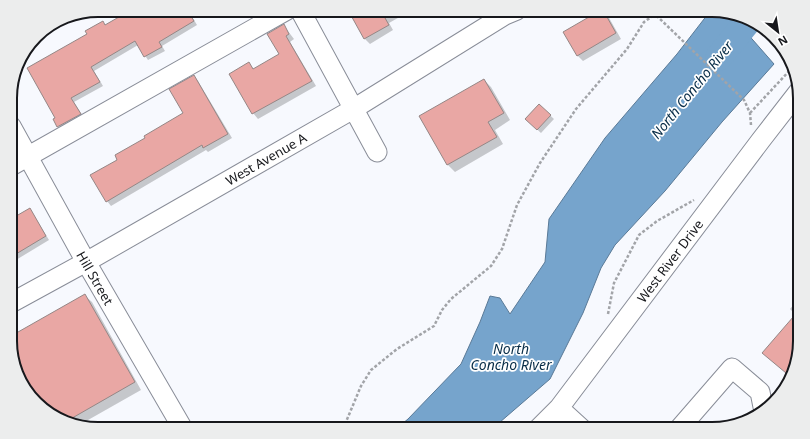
<svg xmlns="http://www.w3.org/2000/svg" width="810" height="439" font-family="'Noto Sans',sans-serif">
	<style>
		.water { fill: #76a4cc; stroke: #5a7a97 }
		.shadow { fill: #0003 }
		.lines { fill: none; stroke-linecap: round; stroke-linejoin: round }
		.river { stroke: #76a4cc; stroke-width: 27 }
		.building { fill: #e9a7a4; stroke: #958786 }
		.minor-casing { stroke: #898d98; stroke-width: 21 }
		.path { stroke: #a2a4a8; stroke-width: 2.5; stroke-dasharray: 3 2; stroke-linecap: butt }
		.minor { stroke: #fff; stroke-width: 19 }
		.labels { text-anchor: middle; stroke-width: 3.5; stroke-linejoin: round; paint-order: stroke }
		.street-label { font-size: 13px; fill: #17181c; stroke: #fff }
		.water-label { font-size: 14px; font-style: italic; fill: #072c47; stroke: #fff }
		.rim { fill: none; stroke: #17181c; stroke-width: 2 }
	</style>
	<rect width="100%" height="100%" fill="#f7f9fe"/>
	<path class="water" d="M 711,10 L 731,15 L 774,64 L 722,122 L 665,191 L 615,245 L 601,268 L 583,313 L 550,379 L 492,429 L 396,429 L 408,419 L 461,364 L 480,322 L 490,296 L 500,298 L 510,314 L 545,262 L 549,219 L 605,138 L 677,54 Z"/>
	<path class="shadow" d="M 131,10 L 200,10 L 191,15 L 197,25 L 162,46 L 165,51 L 148,60 L 138,45 L 94,71 L 103,86 L 74,102 L 84,118 L 62,130 L 54,120 L 57,118 L 88,34 L 102,22 L 106,26 Z
		M 349,10 L 412,10 L 389,23 L 393,30 L 370,44 L 365,39 Z
		M 603,11 L 608,16 L 621,39 L 583,61 L 577,55 Z
		M 284,26 L 294,39 L 290,42 L 316,86 L 258,119 L 253,113 L 249,64 L 254,69 L 280,54 Z
		M 194,76 L 198,81 L 232,138 L 208,152 L 206,150 L 111,206 L 107,201 L 119,160 L 146,138 L 184,113 Z
		M 484,80 L 491,87 L 510,120 L 495,130 L 503,144 L 455,172 L 448,165 L 420,117 Z
		M 539,105 L 554,119 L 541,133 L 526,119 Z
		M 30,209 L 49,240 L 11,263 L 11,220 Z
		M 84,295 L 92,302 L 141,390 L 81,424 L 54,417 L 41,405 L 11,352 L 11,337 Z
		M 800,297 L 800,347 L 791,377 L 771,360 L 796,315 L 790,309 Z"/>
	<g class="lines">
		<path class="river" d="M 719,57 L 749,20"/>
	</g>
	<path class="building" d="M 131,10 L 187,10 L 194,21 L 159,42 L 162,47 L 144,57 L 135,41 L 91,67 L 100,82 L 71,98 L 81,114 L 57,127 L 53,119 L 55,118 L 27,68 L 87,34 L 85,31 L 103,21 L 105,25 Z
		M 348,10 L 399,10 L 385,18 L 389,25 L 364,39 Z
		M 601,10 L 603,10 L 616,33 L 577,56 L 563,32 Z
		M 284,24 L 289,34 L 286,36 L 312,81 L 252,114 L 229,74 L 249,62 L 253,69 L 279,54 L 267,34 Z
		M 194,75 L 228,134 L 203,148 L 202,145 L 106,202 L 90,175 L 117,160 L 115,155 L 145,138 L 144,136 L 183,113 L 169,89 Z
		M 484,79 L 504,113 L 488,122 L 497,137 L 447,165 L 419,116 Z
		M 539,104 L 551,115 L 537,130 L 525,119 Z
		M 30,208 L 46,236 L 11,257 L 11,219 Z
		M 85,294 L 135,382 L 67,421 L 54,417 L 39,403 L 13,358 L 11,352 L 11,336 Z
		M 800,309 L 800,347 L 795,362 L 786,373 L 762,353 Z"/>
	<g class="lines">
		<defs>
			<path id="minor" d="M 300,10 L 377,152
				M 11,126 L 86,262 L 183,429
				M 11,166 L 287,10
				M 11,303 L 86,262 L 355,108 L 505,15 L 517,10
				M 559,408 L 582,429
				M 538,429 L 559,408 L 761,140 L 799,91
				M 679,429 L 732,368 L 760,392 L 763,407"/>
		</defs>
		<use href="#minor" class="minor-casing"/>
		<path class="path" d="M 657,10 L 658,17 L 744,100 L 750,113 L 751,125
			M 750,113 L 792,68
			M 608,314 L 614,283 L 639,235 L 657,221 L 694,200
			M 343,429 L 361,386 L 371,370 L 397,349 L 434,326 L 442,310 L 451,299 L 491,266 L 502,249 L 517,205 L 540,163 L 576,109 L 627,49 L 644,22 L 657,13"/>
		<use href="#minor" class="minor"/>
	</g>
	<g class="labels">
		<g class="street-label">
			<text transform="translate(266 159) rotate(-30)" y="5">West Avenue A</text>
			<text transform="translate(670 261) rotate(-53)" y="5">West River Drive</text>
			<text transform="translate(95 278) rotate(60)" y="5">Hill Street</text>
		</g>
		<g class="water-label">
			<text transform="translate(692 90) rotate(-51)" y="5">North Concho River</text>
			<text x="511" y="354">North<tspan x="511" dy="16">Concho River</tspan></text>
		</g>
	</g>
	<path d="M0 0H810V439H0ZM98 17H712A81 81 0 0 1 793 98V341A81 81 0 0 1 712 422H98A81 81 0 0 1 17 341V98A81 81 0 0 1 98 17Z" fill="#eceded" fill-rule="evenodd"/>
	<path class="rim" d="M98 17H712A81 81 0 0 1 793 98V341A81 81 0 0 1 712 422H98A81 81 0 0 1 17 341V98A81 81 0 0 1 98 17Z"/>
	<g transform="translate(778 32) rotate(150)" stroke="#ffffff" stroke-width="3" paint-order="stroke">
	<path d="M0-3L7 15L0 10L-7 15Z" fill="#17181c"/>
	<text y="-6" font-size="11" font-weight="bold" text-anchor="middle" fill="#17181c">N</text>
	</g>
</svg>
